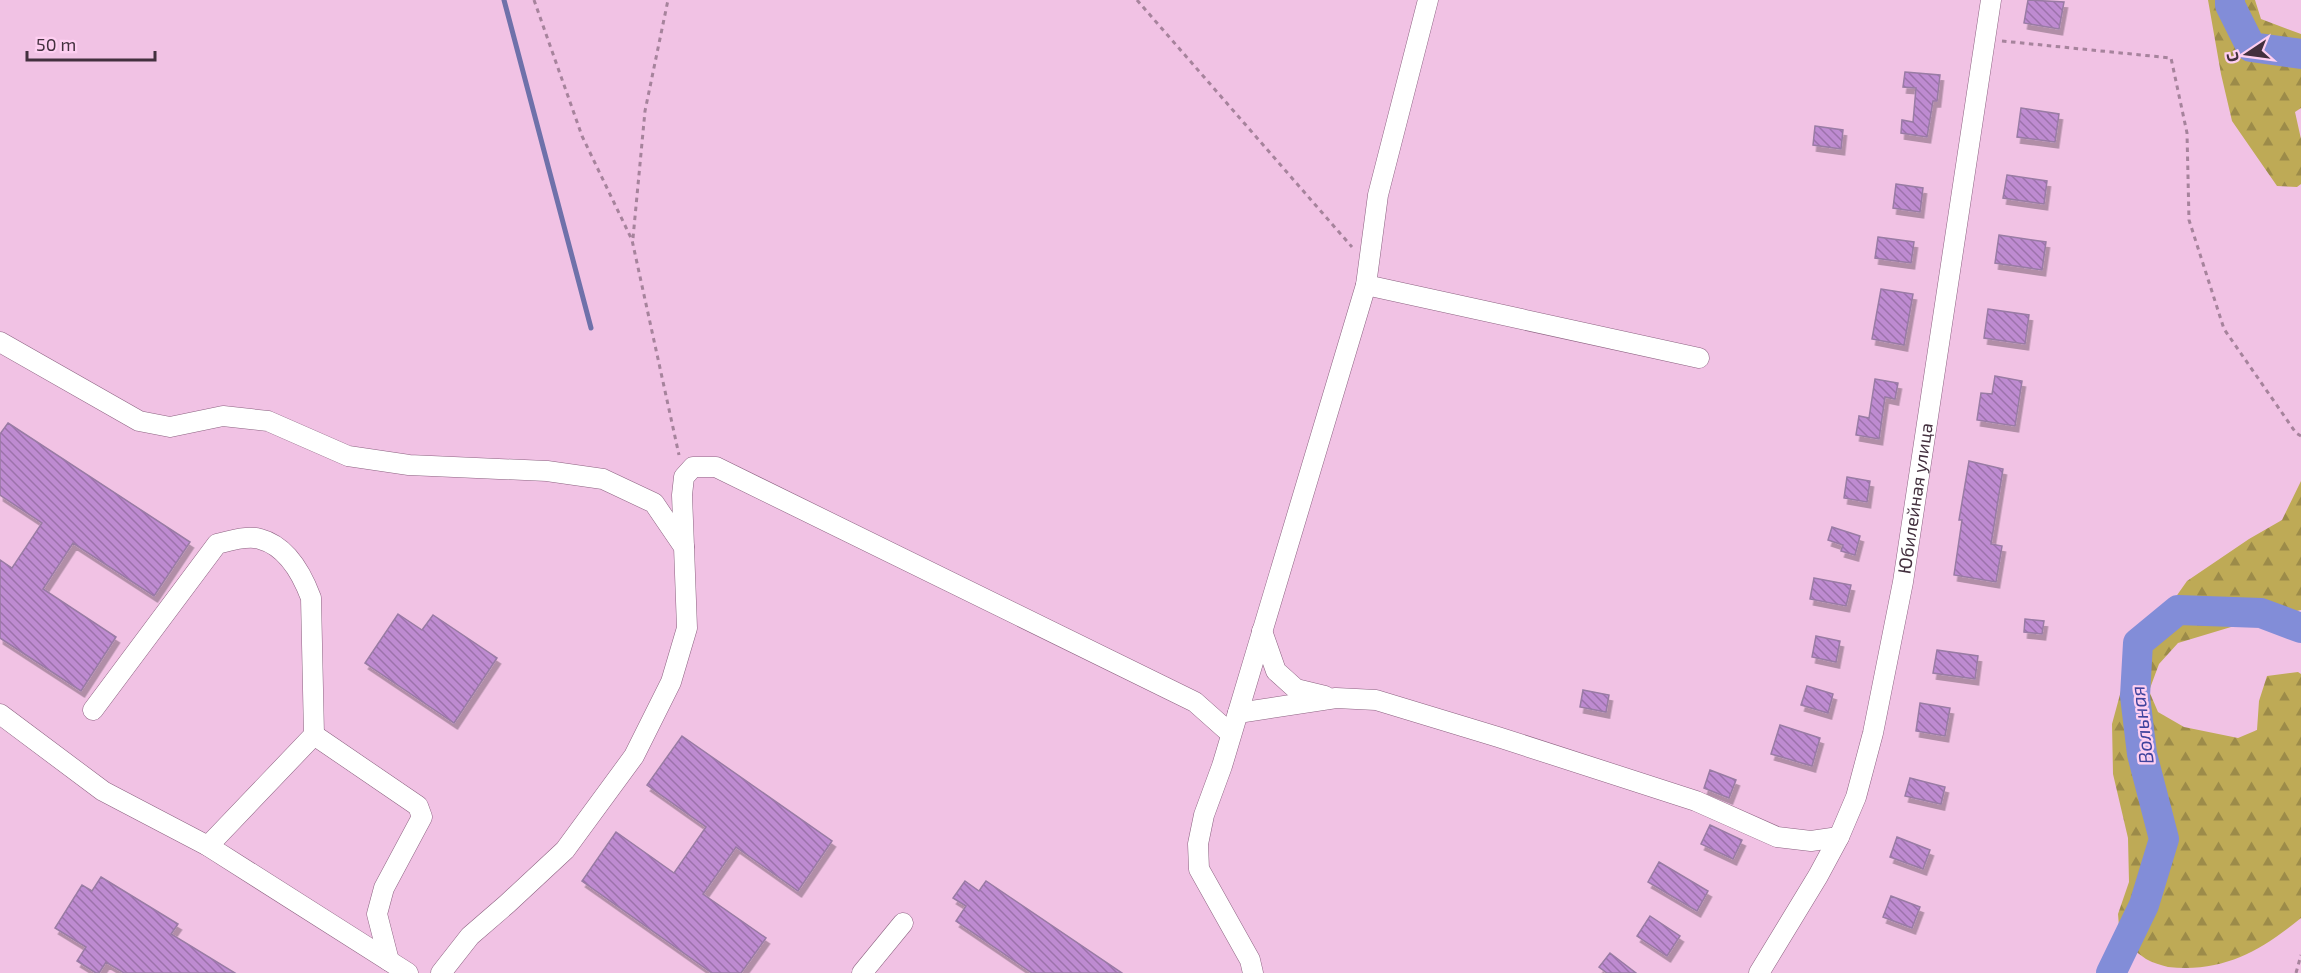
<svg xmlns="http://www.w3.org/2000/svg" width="2301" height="973" font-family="'Exo 2',sans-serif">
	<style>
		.forest { fill: url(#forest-firs) }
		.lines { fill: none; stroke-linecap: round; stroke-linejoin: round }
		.stream { stroke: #6f71aa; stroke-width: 5 }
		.river { stroke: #828dd8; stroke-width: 30 }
		.building { fill: url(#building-back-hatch); stroke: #997ba4; stroke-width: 1.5; filter: url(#shadow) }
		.minor-casing { stroke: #8c6281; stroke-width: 21 }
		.path { stroke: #a6839c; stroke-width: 3; stroke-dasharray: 4.5 4.5; stroke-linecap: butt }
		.minor { stroke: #fff; stroke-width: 20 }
		.labels { text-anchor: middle; stroke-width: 4.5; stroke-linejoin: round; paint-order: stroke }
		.street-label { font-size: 18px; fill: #43303e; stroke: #fecff1 }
		.water-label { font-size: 20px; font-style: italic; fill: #3f439d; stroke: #fecff1 }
	</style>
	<defs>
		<pattern id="forest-firs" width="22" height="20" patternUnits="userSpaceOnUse" patternTransform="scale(1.5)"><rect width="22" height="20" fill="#beaa56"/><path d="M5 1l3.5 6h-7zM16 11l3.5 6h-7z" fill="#9c8b49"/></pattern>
		<pattern id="building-back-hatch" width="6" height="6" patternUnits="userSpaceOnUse" patternTransform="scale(1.5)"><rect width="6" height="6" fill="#be8bd1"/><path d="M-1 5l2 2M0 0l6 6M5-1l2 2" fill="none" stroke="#9c72ab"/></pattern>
		<filter id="shadow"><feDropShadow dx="3.5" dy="6" stdDeviation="0" flood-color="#0004"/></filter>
	</defs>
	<rect width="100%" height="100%" fill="#f1c2e4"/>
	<path class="forest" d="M 2208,0 L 2255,0 L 2261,19 L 2301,34 L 2301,108 L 2295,112 L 2301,139 L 2301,184 L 2297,187 L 2277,186 L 2232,121 L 2221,74 Z
		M 2301,481 L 2301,610 L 2241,624 L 2178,643 L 2159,664 L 2149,691 L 2158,712 L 2184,727 L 2238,738 L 2257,730 L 2259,701 L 2267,676 L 2298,672 L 2301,674 L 2301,918 C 2261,951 2223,973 2168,967 C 2161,965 2153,963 2146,959 C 2137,953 2129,946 2120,939 L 2118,914 L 2129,882 L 2128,838 L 2113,774 L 2112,724 L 2128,665 L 2187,581 L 2249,539 L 2282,520 Z"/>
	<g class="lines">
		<path class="stream" d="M 504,0 L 591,328"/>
		<path class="river" d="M 2230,0 L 2230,5 L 2251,47 L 2301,54
			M 2111,973 L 2144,905 L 2164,839 L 2142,754 L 2135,696 L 2138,643 L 2178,610 L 2261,613 L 2301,628"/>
	</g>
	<path class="building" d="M 2028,0 L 2064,2 L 2059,29 L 2024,23 Z
		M 1905,72 L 1940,75 L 1937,101 L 1933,101 L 1927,137 L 1901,133 L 1902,120 L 1913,122 L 1916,88 L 1903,87 Z
		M 2021,108 L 2059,114 L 2055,142 L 2017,137 Z
		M 1815,126 L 1843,130 L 1841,149 L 1813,145 Z
		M 2007,175 L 2047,181 L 2044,204 L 2003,198 Z
		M 1896,184 L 1923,188 L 1920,212 L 1893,208 Z
		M 1999,235 L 2046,242 L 2042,270 L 1995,263 Z
		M 1878,237 L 1914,242 L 1911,263 L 1875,258 Z
		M 1881,289 L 1913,294 L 1904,345 L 1872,339 Z
		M 1988,309 L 2029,315 L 2025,344 L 1984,338 Z
		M 1995,376 L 2022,381 L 2015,426 L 1977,420 L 1981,393 L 1992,394 Z
		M 1875,379 L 1898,383 L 1895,399 L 1885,397 L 1879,439 L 1856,435 L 1859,416 L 1869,418 Z
		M 8,423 L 190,542 L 154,596 L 73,543 L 43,589 L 116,637 L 81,691 L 0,638 L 0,560 L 12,568 L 42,523 L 0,495 L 0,434 Z
		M 1969,461 L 2003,469 L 1991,544 L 2002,546 L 1996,582 L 1954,575 L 1962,520 L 1959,520 Z
		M 1847,477 L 1870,481 L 1867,502 L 1844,498 Z
		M 1832,527 L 1860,536 L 1855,555 L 1841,551 L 1843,545 L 1828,540 Z
		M 1814,578 L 1851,585 L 1846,606 L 1810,599 Z
		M 398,614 L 422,630 L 433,615 L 497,658 L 454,723 L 365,663 Z
		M 2025,619 L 2044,621 L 2042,634 L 2024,632 Z
		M 1816,636 L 1840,641 L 1836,662 L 1812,657 Z
		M 1937,650 L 1978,656 L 1975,679 L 1933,673 Z
		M 1807,686 L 1833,694 L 1828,713 L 1801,705 Z
		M 1583,690 L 1609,695 L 1606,712 L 1580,707 Z
		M 1920,703 L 1950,708 L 1945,736 L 1916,731 Z
		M 1780,725 L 1820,738 L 1812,766 L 1771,754 Z
		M 682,736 L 832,841 L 798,891 L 736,847 L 703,894 L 766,938 L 741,973 L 712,973 L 582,881 L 616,832 L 674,873 L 706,827 L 647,785 Z
		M 1710,770 L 1736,780 L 1729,798 L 1704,788 Z
		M 1910,778 L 1945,787 L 1941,804 L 1905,796 Z
		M 1710,825 L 1742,840 L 1733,859 L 1701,844 Z
		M 1897,837 L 1930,850 L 1923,869 L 1890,857 Z
		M 1659,862 L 1708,891 L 1697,911 L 1648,882 Z
		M 101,877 L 178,924 L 171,934 L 235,973 L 124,973 L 106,962 L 99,973 L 96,973 L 77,961 L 86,947 L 55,928 L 82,885 L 92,891 Z
		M 965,881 L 979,891 L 986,881 L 1122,973 L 1032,973 L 956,921 L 966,906 L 953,898 Z
		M 1891,896 L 1920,907 L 1912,928 L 1883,917 Z
		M 1650,916 L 1680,936 L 1667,956 L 1637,936 Z
		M 1610,953 L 1636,973 L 1607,973 L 1599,967 Z"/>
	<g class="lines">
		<defs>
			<g id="minor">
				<path d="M 1366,285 L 1699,358"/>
				<path d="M 0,342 L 139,421 L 170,427 L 223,416 L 268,421 L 348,456 L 409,465 L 547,471 L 603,479 L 654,503 L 684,547 L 687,628 L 671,682 L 634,756 L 565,850 L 507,904 L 470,936 L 441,973"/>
				<path d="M 684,547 L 682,495 L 684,477 L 693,467 L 716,467 L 1195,702 L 1231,734"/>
				<path d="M 1262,631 L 1276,671 L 1296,689 L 1325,696"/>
				<path d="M 93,710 L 217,544 C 229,541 247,535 260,539 C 287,546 302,574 311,598 L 314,735 L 208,846"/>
				<path d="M 1238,713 L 1336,698 L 1376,700 L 1498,737 L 1696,801 L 1777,837 L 1811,841 L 1839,837"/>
				<path d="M 0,714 L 103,791 L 208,846 L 408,973"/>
				<path d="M 314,735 L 418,806 L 422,817 L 384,888 L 377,914 L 389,961"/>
				<path d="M 862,973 L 903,923"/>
				<path d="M 1253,973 L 1250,960 L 1199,869 L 1198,844 L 1204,815 L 1222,766 L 1366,285 L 1378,195 L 1428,0"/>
				<path id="s1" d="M 1759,973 L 1818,876 L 1839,837 L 1856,797 L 1873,733 L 1903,582 L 1991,0"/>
			</g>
		</defs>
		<use href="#minor" class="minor-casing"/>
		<path class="path" d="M 534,0 L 582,136 L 632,240 L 679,455
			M 1137,0 L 1352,247
			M 2002,41 L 2171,58 L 2187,133 L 2189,220 L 2224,329 L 2296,433 L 2301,436
			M 633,238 L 645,111 L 668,0
			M 2296,973 L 2301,955"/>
		<use href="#minor" class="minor"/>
	</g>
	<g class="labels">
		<g class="street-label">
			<text dy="6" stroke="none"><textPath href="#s1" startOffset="506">Юбилейная улица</textPath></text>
		</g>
		<g class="water-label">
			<text transform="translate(2142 725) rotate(-97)" y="7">Вольная</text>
		</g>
	</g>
	<g transform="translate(2247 54) rotate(257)" stroke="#fecff1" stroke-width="4.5" paint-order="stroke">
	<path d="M0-4.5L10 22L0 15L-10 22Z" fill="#43303e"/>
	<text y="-9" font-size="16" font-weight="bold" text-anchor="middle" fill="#43303e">С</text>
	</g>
	<path d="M27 51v9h128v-9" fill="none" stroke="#43303e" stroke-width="3"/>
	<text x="36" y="51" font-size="18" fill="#43303e" stroke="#fecff1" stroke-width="4.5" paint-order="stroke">50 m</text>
</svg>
